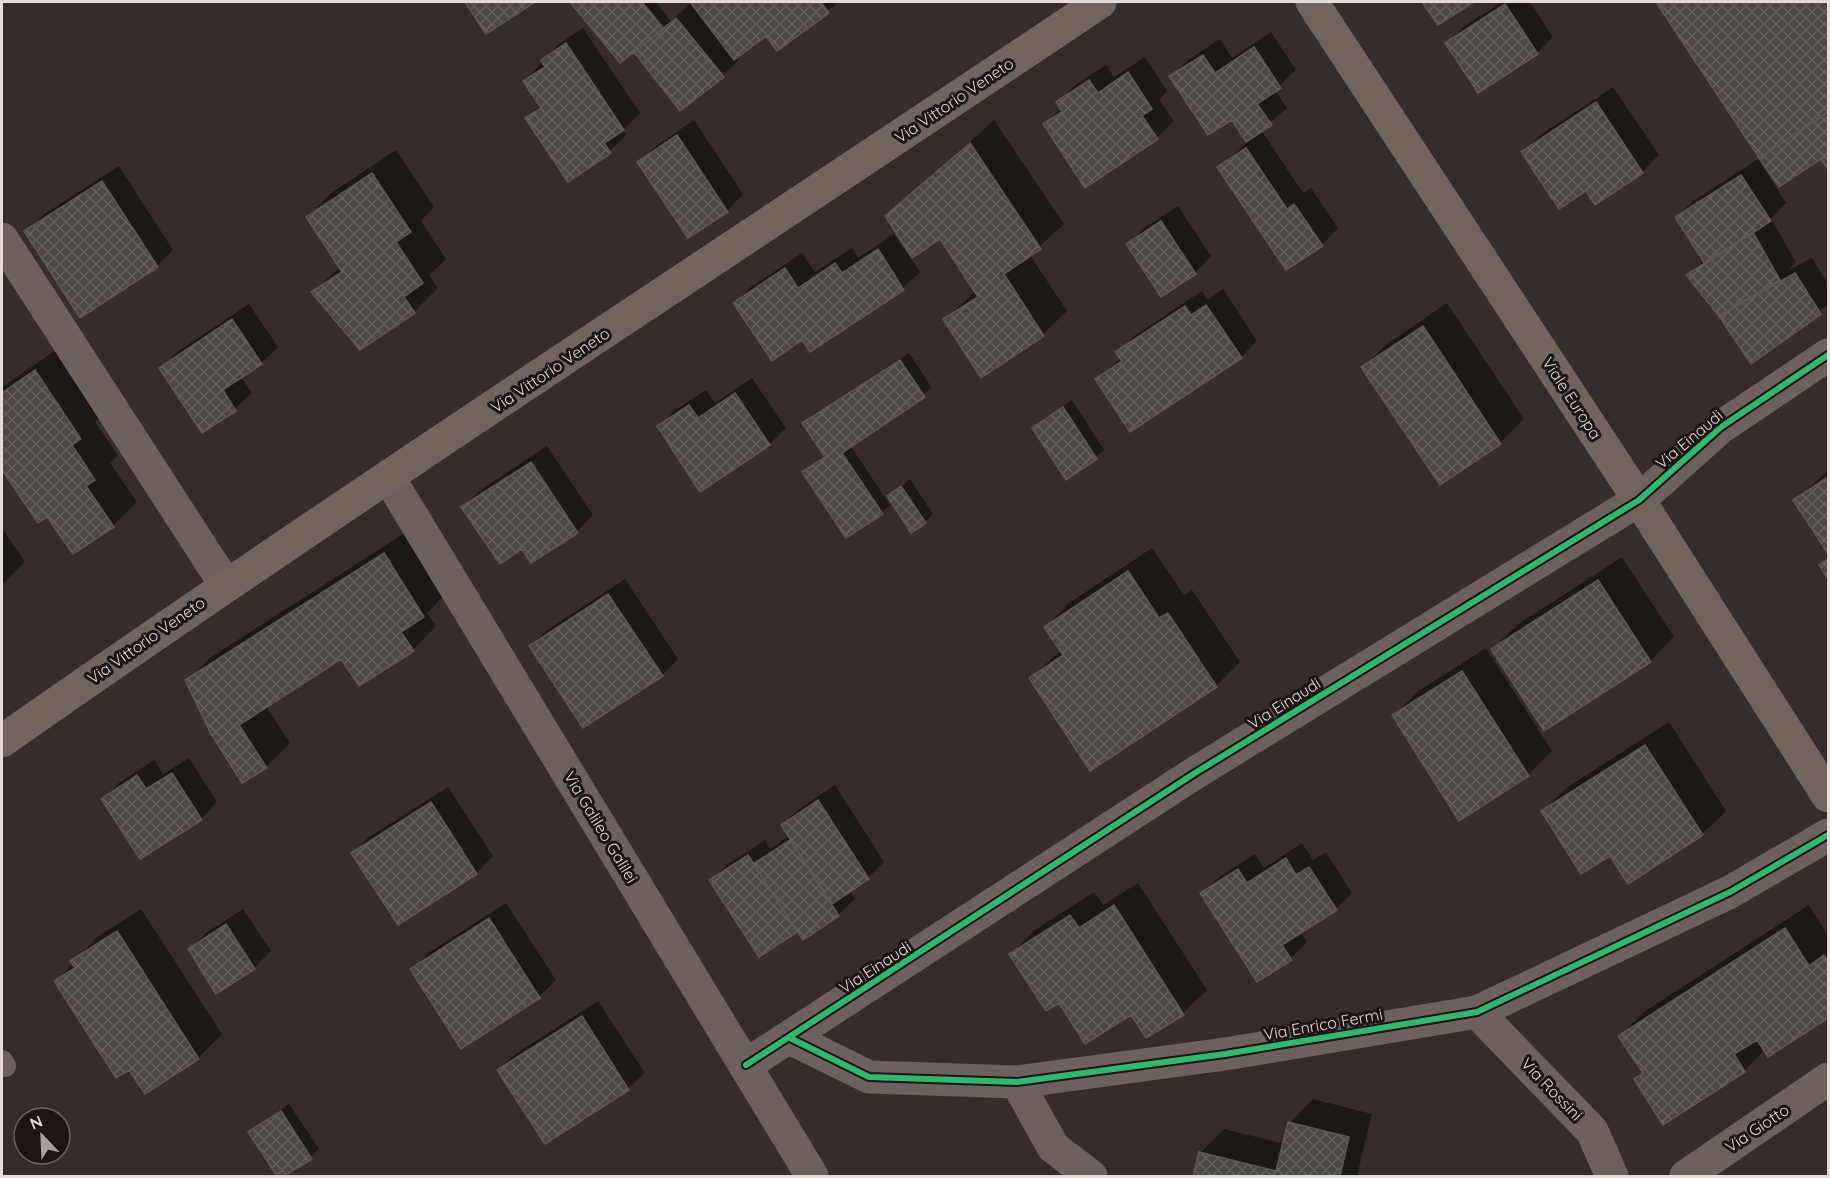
<svg xmlns="http://www.w3.org/2000/svg" width="1830" height="1178" font-family="Quicksand,sans-serif">
	<style>
		.shadow { fill: #0007 }
		.building { fill: url(#building-cross-hatch); stroke: #5e5754; stroke-width: 1.5 }
		.lines { fill: none; stroke-linecap: round; stroke-linejoin: round }
		.lane { stroke: #6e615c; stroke-width: 22 }
		.street { stroke: #6e615c; stroke-width: 33 }
		.secondary { stroke: #72635d; stroke-width: 33 }
		.cycleway-casing { stroke: #1c1513; stroke-width: 10 }
		.cycleway { stroke: #33b770; stroke-width: 6 }
		.labels { text-anchor: middle; stroke-width: 6; stroke-linejoin: round; paint-order: stroke }
		.street-label { font-size: 16px; fill: #e5dbd8; stroke: #1c1513 }
	</style>
	<defs>
		<pattern id="building-cross-hatch" width="8" height="8" patternUnits="userSpaceOnUse" patternTransform="scale(1.5)"><rect width="8" height="8" fill="#4d4744"/><path d="M0 0l8 8M0 8l8-8" fill="none" stroke="#66615e"/></pattern>
	</defs>
	<rect width="100%" height="100%" fill="#362d2a"/>
	<path class="shadow" d="M 467,2 L 532,2 L 487,32 Z
		M 572,2 L 656,2 L 671,21 L 692,2 L 839,2 L 777,49 L 767,34 L 736,57 L 739,60 L 723,76 L 640,48 L 620,61 Z
		M 1424,2 L 1471,2 L 1438,23 Z
		M 1502,2 L 1530,2 L 1553,37 L 1537,53 L 1447,43 L 1463,27 Z
		M 1658,2 L 1828,2 L 1828,168 L 1821,156 L 1779,184 Z
		M 583,28 L 640,113 L 623,130 L 626,135 L 610,151 L 568,180 L 527,118 L 540,105 L 525,81 L 559,44 Z
		M 1271,32 L 1296,70 L 1275,90 L 1287,108 L 1261,130 L 1303,193 L 1311,188 L 1338,228 L 1322,245 L 1219,167 L 1248,142 L 1232,117 L 1171,77 L 1188,60 L 1220,39 L 1232,58 Z
		M 1145,57 L 1167,91 L 1159,100 L 1174,121 L 1157,138 L 1085,186 L 1045,124 L 1061,108 L 1058,102 L 1074,86 L 1106,65 L 1114,77 Z
		M 1613,87 L 1659,155 L 1642,172 L 1595,203 L 1586,189 L 1523,152 L 1539,136 Z
		M 694,120 L 743,194 L 727,211 L 639,162 L 656,146 Z
		M 994,120 L 1064,224 L 1030,255 L 1067,311 L 1043,334 L 981,376 L 945,319 L 976,291 L 940,237 L 887,217 Z
		M 396,150 L 434,207 L 421,221 L 446,259 L 429,275 L 438,288 L 414,312 L 360,348 L 313,292 L 341,266 L 308,217 L 331,193 Z
		M 1758,159 L 1786,203 L 1771,219 L 1796,262 L 1787,271 L 1812,258 L 1828,284 L 1828,304 L 1751,362 L 1720,315 L 1688,275 L 1704,259 L 1677,217 L 1693,201 Z
		M 119,166 L 173,250 L 157,266 L 26,232 L 43,215 Z
		M 1178,206 L 1211,256 L 1195,273 L 1128,244 L 1144,228 Z
		M 894,234 L 920,272 L 903,288 L 810,350 L 803,338 L 735,303 L 751,287 L 802,253 L 815,272 L 852,248 L 858,258 Z
		M 1223,289 L 1257,341 L 1241,357 L 1097,379 L 1121,358 L 1117,353 L 1134,336 L 1202,291 L 1208,300 Z
		M 1447,303 L 1524,419 L 1500,443 L 1363,367 L 1387,344 Z
		M 249,304 L 278,347 L 261,363 L 241,377 L 252,393 L 235,409 L 203,431 L 161,368 L 177,352 Z
		M 59,348 L 103,414 L 95,422 L 118,455 L 110,463 L 137,502 L 113,526 L 48,515 L 38,521 L 2,467 L 2,387 Z
		M 909,353 L 932,388 L 850,445 L 890,505 L 882,513 L 804,472 L 825,455 L 804,423 L 812,415 Z
		M 752,378 L 786,428 L 770,444 L 700,490 L 659,427 L 675,410 L 706,390 L 715,403 Z
		M 1072,400 L 1104,450 L 1066,478 L 1034,428 Z
		M 547,446 L 593,515 L 577,532 L 522,547 L 463,507 L 479,491 Z
		M 1828,470 L 1828,551 L 1795,501 Z
		M 910,479 L 933,514 L 925,522 L 889,497 Z
		M 2,528 L 25,562 L 2,585 Z
		M 408,531 L 447,592 L 427,613 L 436,626 L 413,650 L 342,657 L 266,706 L 290,743 L 266,767 L 187,681 L 211,657 Z
		M 1152,548 L 1184,595 L 1192,590 L 1240,662 L 1216,686 L 1031,678 L 1061,650 L 1046,627 L 1069,603 Z
		M 1622,557 L 1674,637 L 1650,661 L 1545,729 L 1493,649 L 1517,625 Z
		M 625,579 L 678,659 L 662,675 L 531,646 L 547,630 Z
		M 1486,648 L 1552,751 L 1528,775 L 1460,819 L 1394,715 L 1417,692 Z
		M 1669,722 L 1726,811 L 1702,834 L 1610,854 L 1543,811 L 1566,788 Z
		M 189,758 L 217,802 L 201,819 L 103,799 L 119,783 L 154,760 L 163,774 Z
		M 835,785 L 884,862 L 868,878 L 850,890 L 855,899 L 838,915 L 803,938 L 798,930 L 760,955 L 711,880 L 728,864 L 765,840 L 770,849 L 789,836 L 782,825 L 799,809 Z
		M 448,787 L 493,856 L 477,873 L 398,923 L 353,853 L 369,837 Z
		M 1302,843 L 1313,860 L 1326,852 L 1352,893 L 1336,909 L 1301,932 L 1307,942 L 1291,958 L 1258,980 L 1202,893 L 1219,877 L 1255,854 L 1264,868 Z
		M 1138,883 L 1207,990 L 1183,1013 L 1131,1012 L 1059,1001 L 1011,954 L 1035,930 L 1094,892 L 1103,905 Z
		M 506,903 L 556,980 L 539,997 L 462,1047 L 412,970 L 428,953 Z
		M 1809,905 L 1828,936 L 1828,1017 L 1768,1055 L 1765,1050 L 1744,1071 L 1664,1123 L 1636,1079 L 1644,1071 L 1620,1036 L 1644,1012 Z
		M 141,909 L 222,1034 L 198,1058 L 145,1092 L 129,1067 L 56,982 L 96,938 Z
		M 243,909 L 271,951 L 254,968 L 217,992 L 190,949 L 206,933 Z
		M 598,1001 L 645,1073 L 628,1089 L 546,1142 L 499,1070 L 515,1054 Z
		M 1313,1099 L 1372,1114 L 1357,1176 L 1194,1176 L 1200,1153 L 1224,1129 L 1285,1144 L 1290,1123 Z
		M 289,1104 L 319,1149 L 311,1157 L 278,1176 L 250,1132 Z"/>
	<path class="building" d="M 465,2 L 535,2 L 486,34 Z
		M 570,2 L 642,2 L 664,29 L 620,63 Z
		M 690,2 L 821,2 L 829,13 L 777,51 L 766,36 L 734,60 Z
		M 1422,2 L 1474,2 L 1438,25 Z
		M 1656,2 L 1828,2 L 1828,112 L 1759,158 Z
		M 1505,4 L 1538,54 L 1478,93 L 1445,43 Z
		M 676,18 L 724,77 L 680,111 L 634,52 Z
		M 566,43 L 624,130 L 604,143 L 611,153 L 568,182 L 525,118 L 541,108 L 523,81 L 545,67 L 541,60 Z
		M 1254,47 L 1281,88 L 1257,104 L 1272,125 L 1246,142 L 1232,120 L 1208,135 L 1169,76 L 1203,55 L 1215,73 Z
		M 1128,72 L 1152,109 L 1142,116 L 1158,139 L 1085,188 L 1043,124 L 1062,112 L 1056,102 L 1089,80 L 1098,93 Z
		M 1596,102 L 1643,173 L 1595,205 L 1586,191 L 1559,209 L 1521,152 Z
		M 1828,112 L 1828,170 L 1821,159 L 1779,187 L 1759,158 Z
		M 677,135 L 728,212 L 688,238 L 637,162 Z
		M 970,143 L 1041,249 L 1004,274 L 1044,336 L 981,378 L 943,319 L 978,297 L 940,239 L 912,258 L 885,216 Z
		M 1246,148 L 1287,209 L 1294,204 L 1323,246 L 1286,270 L 1217,167 Z
		M 372,173 L 411,232 L 396,242 L 423,283 L 404,297 L 415,313 L 360,350 L 311,292 L 342,272 L 306,217 Z
		M 1741,175 L 1771,221 L 1705,264 L 1675,217 Z
		M 102,181 L 158,267 L 80,318 L 24,231 Z
		M 1161,221 L 1196,274 L 1161,297 L 1126,244 Z
		M 1753,232 L 1780,280 L 1719,316 L 1686,275 Z
		M 878,249 L 904,290 L 810,352 L 802,340 L 772,361 L 733,303 L 785,268 L 798,288 L 835,263 L 842,273 Z
		M 1795,273 L 1821,314 L 1751,364 L 1719,316 Z
		M 1206,305 L 1242,358 L 1130,432 L 1095,379 L 1122,361 L 1115,352 L 1185,306 L 1191,315 Z
		M 232,319 L 262,364 L 223,390 L 236,411 L 202,433 L 159,368 Z
		M 1423,326 L 1501,444 L 1440,485 L 1361,367 Z
		M 900,360 L 925,397 L 842,453 L 883,514 L 846,538 L 802,472 L 825,457 L 802,423 Z
		M 35,370 L 81,439 L 72,445 L 95,480 L 86,486 L 114,527 L 73,554 L 47,517 L 38,523 L 2,470 L 2,393 Z
		M 735,393 L 770,445 L 700,492 L 657,426 L 689,405 L 698,418 Z
		M 1063,407 L 1097,459 L 1066,480 L 1032,428 Z
		M 531,462 L 578,533 L 531,563 L 522,549 L 500,564 L 461,507 Z
		M 1828,477 L 1828,554 L 1793,500 Z
		M 901,486 L 926,523 L 911,533 L 887,496 Z
		M 384,553 L 424,617 L 401,632 L 414,651 L 359,686 L 341,659 L 239,725 L 267,768 L 242,783 L 211,734 L 185,680 Z
		M 1828,559 L 1828,579 L 1819,565 Z
		M 1128,571 L 1159,618 L 1168,613 L 1217,687 L 1090,771 L 1029,678 L 1063,655 L 1044,627 Z
		M 1598,580 L 1651,662 L 1544,731 L 1491,649 Z
		M 608,594 L 663,676 L 583,728 L 529,646 Z
		M 1462,671 L 1529,776 L 1459,821 L 1392,715 Z
		M 1645,745 L 1703,835 L 1628,884 L 1610,856 L 1581,874 L 1541,811 Z
		M 172,773 L 202,820 L 140,859 L 101,799 L 137,775 L 146,789 Z
		M 818,800 L 869,879 L 832,904 L 781,825 Z
		M 431,802 L 477,874 L 398,925 L 351,853 Z
		M 790,840 L 839,916 L 803,940 L 753,864 Z
		M 748,855 L 797,932 L 759,957 L 709,880 Z
		M 1286,858 L 1296,875 L 1309,867 L 1337,910 L 1282,945 L 1292,960 L 1257,982 L 1200,893 L 1238,869 L 1247,883 Z
		M 1114,905 L 1184,1015 L 1146,1038 L 1131,1015 L 1085,1044 L 1059,1003 L 1046,1011 L 1009,954 L 1070,915 L 1079,928 Z
		M 489,918 L 540,998 L 461,1049 L 410,969 Z
		M 226,924 L 255,969 L 216,994 L 188,949 Z
		M 1785,928 L 1809,966 L 1824,955 L 1828,961 L 1828,1018 L 1768,1057 L 1757,1040 L 1734,1054 L 1745,1072 L 1663,1125 L 1634,1079 L 1643,1073 L 1618,1036 Z
		M 117,931 L 199,1059 L 145,1094 L 129,1070 L 116,1078 L 54,981 L 75,968 L 70,961 Z
		M 582,1016 L 629,1090 L 545,1144 L 497,1070 Z
		M 281,1111 L 312,1159 L 284,1176 L 277,1176 L 248,1132 Z
		M 1288,1122 L 1349,1137 L 1340,1176 L 1193,1176 L 1199,1152 L 1276,1171 Z"/>
	<g class="lines">
		<path class="lane" d="M 2,1061 L 5,1066"/>
		<path class="street" d="M 2,239 L 225,584
			M 389,478 L 812,1176
			M 1477,1012 L 1592,1131 L 1612,1176
			M 790,1038 L 869,1077 L 1017,1082 L 1225,1054 L 1477,1012 L 1730,892 L 1828,835
			M 746,1065 L 1195,773 L 1639,500 L 1721,427 L 1828,355
			M 1017,1082 L 1053,1147 L 1091,1176
			M 1686,1176 L 1828,1079"/>
		<path class="secondary" d="M 1312,2 L 1639,500 L 1828,796
			M 2,741 C 363,488 734,248 1100,2"/>
		<defs>
			<path id="cycleway" d="M 790,1038 L 869,1077 L 1017,1082 L 1225,1054 L 1477,1012 L 1730,892 L 1828,835
				M 746,1065 L 1195,773 L 1639,500 L 1721,427 L 1828,355"/>
		</defs>
		<use href="#cycleway" class="cycleway-casing"/>
		<use href="#cycleway" class="cycleway"/>
	</g>
	<g class="labels">
		<g class="street-label">
			<text transform="translate(954 100) rotate(-34)" y="6">Via Vittorio Veneto</text>
			<text transform="translate(550 370) rotate(-34)" y="6">Via Vittorio Veneto</text>
			<text transform="translate(1572 398) rotate(57)" y="6">Viale Europa</text>
			<text transform="translate(1689 439) rotate(-40)" y="6">Via Einaudi</text>
			<text transform="translate(146 640) rotate(-35)" y="6">Via Vittorio Veneto</text>
			<text transform="translate(1284 703) rotate(-32)" y="6">Via Einaudi</text>
			<text transform="translate(601 827) rotate(59)" y="6">Via Galileo Galilei</text>
			<text transform="translate(875 967) rotate(-33)" y="6">Via Einaudi</text>
			<text transform="translate(1323 1024) rotate(-10)" y="6">Via Enrico Fermi</text>
			<text transform="translate(1552 1089) rotate(46)" y="6">Via Rossini</text>
			<text transform="translate(1757 1128) rotate(-34)" y="6">Via Giotto</text>
		</g>
	</g>
	<rect width="1830" height="1178" fill="none" stroke="#e5dbd8" stroke-width="6"/>
	<g transform="translate(42 1136) rotate(337)"><circle r="28" fill="#1c1513" stroke="#6c6462" stroke-width="1.5"/>
	<path d="M0-4.5L10 22L0 15L-10 22Z" fill="#a89e9b"/>
	<text y="-9" font-size="16" font-weight="bold" text-anchor="middle" fill="#e5dbd8">N</text>
	</g>
</svg>
